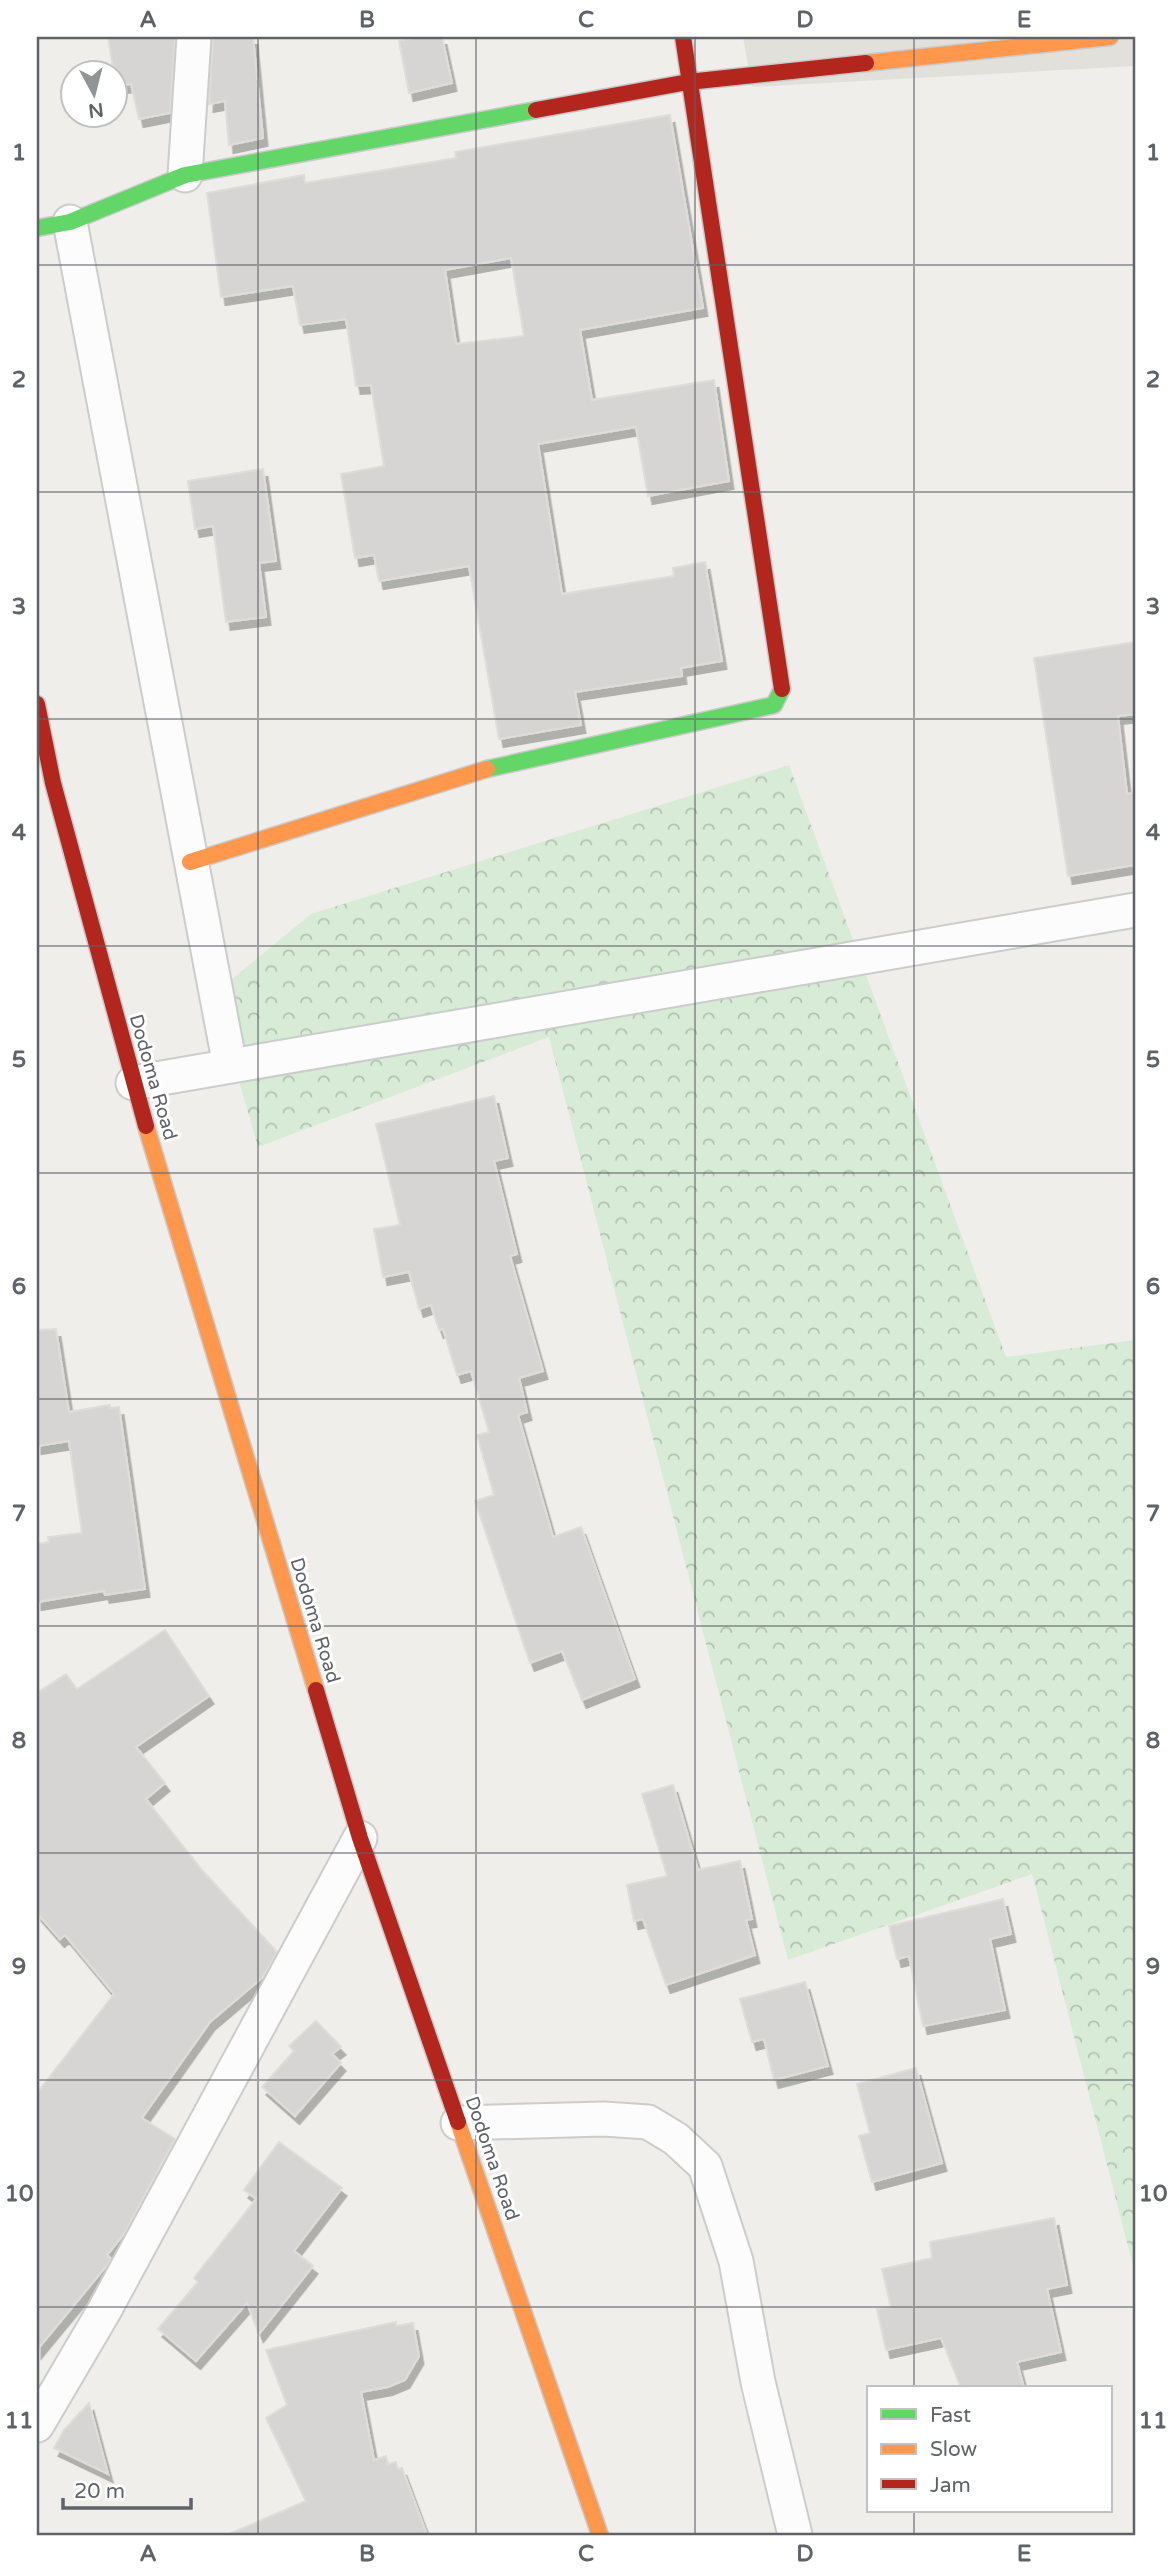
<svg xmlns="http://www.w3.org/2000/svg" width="1172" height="2572" font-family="'Varela Round',sans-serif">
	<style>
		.education { fill: #e2e0da }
		.forest { fill: url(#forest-crowns) }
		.building { fill: #d6d5d3; stroke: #deddd9; stroke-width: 2; fill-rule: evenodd; filter: url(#shadow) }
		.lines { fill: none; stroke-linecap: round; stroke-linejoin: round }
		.street-casing { stroke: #cbcccc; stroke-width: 37 }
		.fast-casing { stroke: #cacacb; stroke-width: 19 }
		.slow-casing { stroke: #cacacb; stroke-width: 19 }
		.jam-casing { stroke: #cacacb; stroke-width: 19 }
		.street { stroke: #fdfcfc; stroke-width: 33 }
		.fast { stroke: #63d668; stroke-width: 16 }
		.slow { stroke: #ff974d; stroke-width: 16 }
		.jam { stroke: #b3261e; stroke-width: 16 }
		.grid { fill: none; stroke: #5f6368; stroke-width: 2; stroke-opacity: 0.55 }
		.labels { text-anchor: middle; stroke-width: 6; stroke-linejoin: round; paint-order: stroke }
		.street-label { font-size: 19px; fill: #5f6368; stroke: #fff }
		.neatline { fill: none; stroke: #5f6368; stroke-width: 2.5 }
		.grid-label { font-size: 23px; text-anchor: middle; font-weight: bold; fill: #5f6368 }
	</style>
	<defs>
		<pattern id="forest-crowns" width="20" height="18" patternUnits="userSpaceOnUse" patternTransform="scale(1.75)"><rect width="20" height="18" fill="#d8ebd6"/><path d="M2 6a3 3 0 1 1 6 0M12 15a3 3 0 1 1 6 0" fill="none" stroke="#b2c2b1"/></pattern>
		<filter id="shadow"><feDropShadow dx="4.5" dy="8" stdDeviation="0" flood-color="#0004"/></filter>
	</defs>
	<rect width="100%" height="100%" fill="#efeeea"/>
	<path class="education" d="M 743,37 L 1135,37 L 1135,66 L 752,87 Z"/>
	<path class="forest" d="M 789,765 L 1006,1357 L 1135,1340 L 1135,2273 L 1032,1874 L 788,1960 L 549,1037 L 258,1147 L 214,994 L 311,914 Z"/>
	<path class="building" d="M 108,37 L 175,37 L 170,113 L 139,119 L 131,84 L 116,86 Z
		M 213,37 L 253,37 L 263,138 L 229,145 L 225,101 L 209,104 Z
		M 420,37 L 442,37 L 452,83 L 409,93 L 399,41 Z
		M 670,115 L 703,308 L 580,330 L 592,400 L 714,380 L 729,481 L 648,496 L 636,427 L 538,444 L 562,594 L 674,576 L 673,568 L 705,562 L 722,661 L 681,668 L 682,676 L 575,692 L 581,725 L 499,739 L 469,566 L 379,581 L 374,555 L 355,558 L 341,474 L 384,466 L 371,385 L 356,386 L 346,319 L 300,325 L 293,286 L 221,297 L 207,193 L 304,175 L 305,183 L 456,158 L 455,152 ZM 511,258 L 524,336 L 456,344 L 445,270 Z
		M 263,469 L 276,561 L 259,563 L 266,617 L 226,622 L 213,526 L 195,529 L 188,481 Z
		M 1135,642 L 1135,714 L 1118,716 L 1127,794 L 1135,793 L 1135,865 L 1068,876 L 1034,658 Z
		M 494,1096 L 508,1158 L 494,1161 L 517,1254 L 510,1256 L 543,1371 L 519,1378 L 527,1412 L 518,1415 L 553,1537 L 581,1527 L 635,1679 L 582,1700 L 562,1651 L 530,1663 L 475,1501 L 494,1495 L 477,1435 L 489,1432 L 471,1371 L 457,1375 L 443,1329 L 439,1330 L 431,1305 L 419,1309 L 409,1272 L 383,1277 L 374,1229 L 400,1225 L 376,1124 Z
		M 56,1329 L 69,1412 L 110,1405 L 110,1408 L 119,1407 L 145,1589 L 105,1595 L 104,1591 L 37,1602 L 37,1544 L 49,1542 L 48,1537 L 82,1533 L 69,1441 L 37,1446 L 37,1330 Z
		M 165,1630 L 209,1696 L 136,1747 L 165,1783 L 146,1799 L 202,1870 L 277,1952 L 263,1977 L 210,2022 L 142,2118 L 175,2139 L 124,2234 L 107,2255 L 111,2259 L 108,2264 L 37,2350 L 37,2093 L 114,1994 L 65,1935 L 60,1939 L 37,1913 L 37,1693 L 66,1674 L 77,1689 Z
		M 673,1785 L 698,1870 L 740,1861 L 752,1919 L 746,1920 L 755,1955 L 666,1985 L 643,1919 L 634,1921 L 627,1885 L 667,1876 L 642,1794 Z
		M 1003,1899 L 1011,1934 L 990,1939 L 1005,2010 L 923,2026 L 909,1956 L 897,1959 L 889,1926 Z
		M 805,1982 L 828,2066 L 774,2080 L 764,2039 L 752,2042 L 740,1999 Z
		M 316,2021 L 341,2047 L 332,2054 L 341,2063 L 295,2116 L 262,2087 L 294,2051 L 289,2046 Z
		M 916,2068 L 942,2163 L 872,2182 L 859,2136 L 870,2133 L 857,2084 Z
		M 279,2142 L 342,2188 L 294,2251 L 313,2266 L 259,2334 L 247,2303 L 196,2361 L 158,2329 L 198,2282 L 194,2278 L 256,2199 L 244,2190 Z
		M 1054,2218 L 1067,2285 L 1047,2289 L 1061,2352 L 1017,2362 L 1024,2388 L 961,2388 L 941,2338 L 886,2350 L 877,2309 L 891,2307 L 882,2269 L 932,2258 L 930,2242 Z
		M 396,2322 L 396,2326 L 413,2323 L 419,2356 L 405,2380 L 388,2387 L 361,2392 L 374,2460 L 386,2456 L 388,2464 L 396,2462 L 398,2469 L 402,2468 L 427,2535 L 227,2535 L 306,2501 L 266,2418 L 287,2405 L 266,2350 Z
		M 89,2403 L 108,2474 L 54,2448 L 64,2430 Z"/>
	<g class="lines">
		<defs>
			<path id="street" d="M 185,175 L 194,37
				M 70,222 L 230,1066
				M 133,1083 L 1135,910
				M 458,2123 L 604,2119 L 648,2122 L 676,2139 L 705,2166 L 736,2261 L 758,2382 L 795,2535
				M 37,2425 L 104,2311 L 360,1838"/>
			<path id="fast" d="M 37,228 L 70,222 L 185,175 L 536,110
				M 487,769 L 774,705 L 782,689"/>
			<path id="slow" d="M 866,63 L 1110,37
				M 190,862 L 487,769
				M 146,1126 L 316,1690
				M 458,2122 L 600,2535"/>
			<path id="jam" d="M 683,37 L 782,689
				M 536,110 L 688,82 L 866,63
				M 37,704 L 53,783 L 146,1126
				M 316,1690 L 360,1838 L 458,2122"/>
		</defs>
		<use href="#street" class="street-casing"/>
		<use href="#fast" class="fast-casing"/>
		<use href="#slow" class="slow-casing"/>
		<use href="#jam" class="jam-casing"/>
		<use href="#street" class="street"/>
		<use href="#fast" class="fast"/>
		<use href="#slow" class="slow"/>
		<use href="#jam" class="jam"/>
	</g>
	<path class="grid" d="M 258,37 L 258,2535M 476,37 L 476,2535M 695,37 L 695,2535M 914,37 L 914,2388M 37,265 L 1135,265M 37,492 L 1135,492M 37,719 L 1135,719M 37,946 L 1135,946M 37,1173 L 1135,1173M 37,1399 L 1135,1399M 37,1626 L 1135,1626M 37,1853 L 1135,1853M 37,2080 L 1135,2080M 37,2307 L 1135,2307M 914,2511 L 914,2535"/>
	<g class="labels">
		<g class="street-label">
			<text transform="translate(154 1077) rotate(74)" y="7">Dodoma Road</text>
			<text transform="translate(316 1620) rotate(73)" y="7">Dodoma Road</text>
			<text transform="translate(493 2158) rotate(71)" y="7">Dodoma Road</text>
		</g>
	</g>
	<rect width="1172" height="2572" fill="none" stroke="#ffffff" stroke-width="77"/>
	<rect x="867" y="2386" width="245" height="126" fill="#ffffff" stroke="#bfc1c3" stroke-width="2"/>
	<rect x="881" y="2409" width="35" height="10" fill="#63d668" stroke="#bfc1c3" stroke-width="2"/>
	<text x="930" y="2422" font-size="21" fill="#5f6368">Fast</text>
	<rect x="881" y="2444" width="35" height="10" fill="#ff974d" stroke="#bfc1c3" stroke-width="2"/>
	<text x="930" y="2456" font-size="21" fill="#5f6368">Slow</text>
	<rect x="881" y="2479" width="35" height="10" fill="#b3261e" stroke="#bfc1c3" stroke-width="2"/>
	<text x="930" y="2492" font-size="21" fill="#5f6368">Jam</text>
	<g transform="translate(94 94) rotate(173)"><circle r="33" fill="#ffffff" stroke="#bfc1c3" stroke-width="2"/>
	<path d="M0-5L12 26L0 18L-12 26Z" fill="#919496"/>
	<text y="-10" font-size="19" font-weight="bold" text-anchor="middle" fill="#5f6368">N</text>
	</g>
	<path d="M63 2498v10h128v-10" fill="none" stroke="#5f6368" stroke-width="3.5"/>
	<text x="74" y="2498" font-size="21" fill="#5f6368" stroke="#ffffff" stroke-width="5" paint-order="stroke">20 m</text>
	<rect x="38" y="38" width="1096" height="2496" class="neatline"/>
	<g class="grid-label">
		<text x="148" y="27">A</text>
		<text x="367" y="27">B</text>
		<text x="586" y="27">C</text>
		<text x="805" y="27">D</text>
		<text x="1024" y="27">E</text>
		<text x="19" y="160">1</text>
		<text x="1153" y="160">1</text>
		<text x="19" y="387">2</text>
		<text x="1153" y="387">2</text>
		<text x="19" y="614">3</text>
		<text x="1153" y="614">3</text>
		<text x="19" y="840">4</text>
		<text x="1153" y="840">4</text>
		<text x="19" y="1067">5</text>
		<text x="1153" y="1067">5</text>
		<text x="19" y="1294">6</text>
		<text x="1153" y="1294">6</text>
		<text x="19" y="1521">7</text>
		<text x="1153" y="1521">7</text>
		<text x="19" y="1748">8</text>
		<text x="1153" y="1748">8</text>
		<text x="19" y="1974">9</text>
		<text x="1153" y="1974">9</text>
		<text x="19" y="2201">10</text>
		<text x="1153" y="2201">10</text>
		<text x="19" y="2428">11</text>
		<text x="1153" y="2428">11</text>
		<text x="148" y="2561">A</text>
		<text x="367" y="2561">B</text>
		<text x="586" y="2561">C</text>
		<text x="805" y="2561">D</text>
		<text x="1024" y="2561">E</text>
	</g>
</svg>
